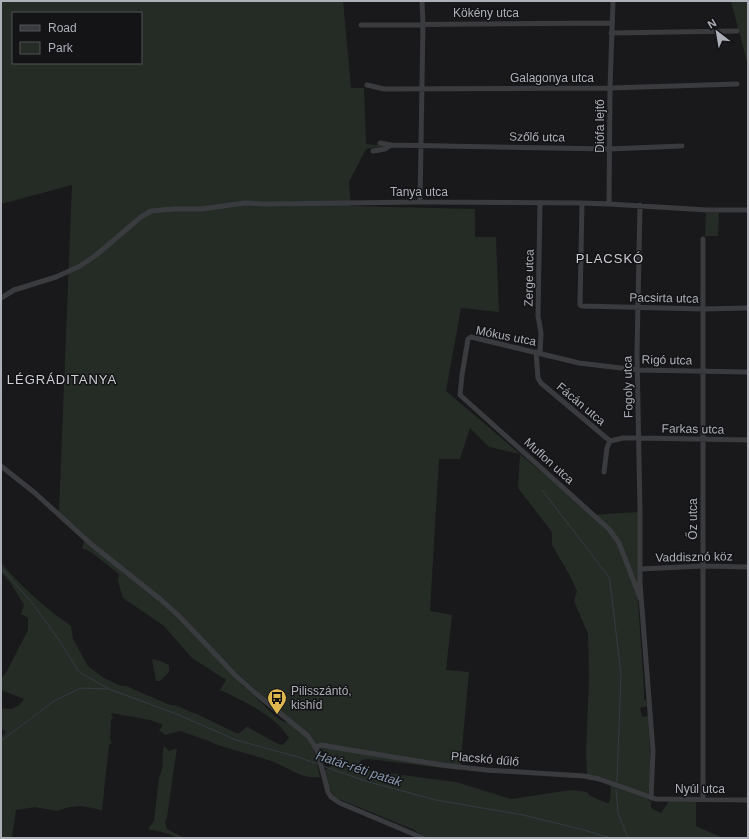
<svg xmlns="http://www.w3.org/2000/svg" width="749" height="839" font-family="Arial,sans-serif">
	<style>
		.green { fill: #252c26; fill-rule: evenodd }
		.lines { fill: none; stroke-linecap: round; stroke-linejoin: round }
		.stream { stroke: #343b42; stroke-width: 1 }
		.minor { stroke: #3a3b3f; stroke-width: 5 }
		.labels { text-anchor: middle; stroke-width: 3; stroke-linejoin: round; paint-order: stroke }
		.street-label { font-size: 12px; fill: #adb0b9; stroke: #141416 }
		.poi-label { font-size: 12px; fill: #adb0b9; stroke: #141416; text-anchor: start }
		.neighbourhood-label { font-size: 13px; letter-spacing: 1px; fill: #cdcfd5; stroke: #141416 }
		.water-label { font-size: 13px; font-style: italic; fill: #889aaf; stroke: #141416 }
	</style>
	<rect width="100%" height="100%" fill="#19191b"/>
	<path class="green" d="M 1,1 L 343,1 L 351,88 L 364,88 L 366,144 L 386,146 L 366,149 L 349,182 L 351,206 L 475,209 L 475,237 L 496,237 L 499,312 L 461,308 L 446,391 L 592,515 L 638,512 L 638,602 L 644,689 L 644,700 L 646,700 L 647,706 L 640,708 L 642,717 L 648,716 L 651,774 L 648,795 L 648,800 L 651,802 L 651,808 L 661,813 L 669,801 L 696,801 L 696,826 L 723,838 L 428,838 L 412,829 L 334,797 L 328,785 L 325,770 L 336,762 L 312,741 L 320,777 C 301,780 288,767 271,761 C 253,755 233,750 215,744 L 209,741 L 180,731 L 165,735 L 159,730 L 163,725 L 150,720 L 111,713 L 113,718 L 111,720 L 110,739 L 112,743 L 109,745 L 102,810 L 82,806 L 69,807 L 57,811 L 35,807 L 16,810 L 12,838 L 1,838 L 1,738 L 6,732 L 1,728 L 1,710 L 4,708 C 13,711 19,706 24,699 L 1,690 L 1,679 L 7,671 L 28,630 L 28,618 L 21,614 L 24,605 L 10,582 L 1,572 L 1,563 C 22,587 45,608 71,626 L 73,639 L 88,666 L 104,678 L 121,686 L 126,686 L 135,690 L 170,705 C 180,704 186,712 195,713 L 238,734 L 248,726 L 249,728 L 278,744 L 283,745 L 289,738 C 277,717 242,700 220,690 L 226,680 L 192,658 L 164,626 L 123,598 L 118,581 L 119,574 L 91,552 L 82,548 L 86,537 L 59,512 L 72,185 L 1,204 ZM 13,13 L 141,13 L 141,63 L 13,63 ZM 470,428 L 489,447 L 520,454 L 518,488 L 552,532 L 552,545 L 569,574 L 577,591 L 574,601 L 588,634 L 589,678 L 586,752 L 587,776 L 611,783 L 610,802 L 607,803 L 590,796 L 587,792 L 571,790 L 511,799 L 456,782 L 364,770 L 360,768 L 359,764 L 361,760 L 368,759 L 460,770 L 469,672 L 446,670 L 452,615 L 430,611 L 439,459 L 460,459 ZM 199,639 L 292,723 L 293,724 L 282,721 L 275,716 L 224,667 Z
		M 731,1 L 748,1 L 748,65 Z
		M 706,213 L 719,213 L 718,236 L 705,236 Z
		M 152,659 L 160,661 L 169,665 L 169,672 L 160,681 L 156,681 Z
		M 164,746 L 169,751 L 177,748 L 167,817 L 165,822 L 167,829 L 184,838 L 177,838 L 166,833 L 148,829 L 154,821 L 159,777 C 165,768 161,756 164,746 Z"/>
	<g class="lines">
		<path class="stream" d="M 542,490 L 609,577 L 610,581 L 621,675 L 617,782
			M 3,570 L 33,604 L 59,640 L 79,672 L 109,689 L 179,715 L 236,740 L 298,757 L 318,764
			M 1,741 L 54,701 L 81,688 L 108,689
			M 323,766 L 365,781 L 436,800 L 523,815 L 580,829 L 611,838
			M 616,790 L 618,813 L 628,838"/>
		<path class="minor" d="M 361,25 L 612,23
			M 611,33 L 737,31
			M 367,85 L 384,89 L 610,88 L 737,84
			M 380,143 L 391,145
			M 373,151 L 385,149 L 391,145 L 609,149 L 682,146
			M 420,202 L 423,24 L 422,1
			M 540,203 L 538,316 L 541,333 L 540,353
			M 582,203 L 580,305 L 582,306 L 703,309 L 748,308
			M 609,204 L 610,88 L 613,1
			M 640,205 L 637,353 L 640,511 L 640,583 L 653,751 L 651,798
			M 1,298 L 14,290 L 56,277 L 80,266 L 95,256 L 141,217 L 151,211 L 173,209 L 201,209 L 245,203 L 267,204 L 420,202 L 582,203 L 609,204 L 707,210 L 748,210
			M 536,352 L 538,378 L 541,383 L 610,441 L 623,438 L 638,438 L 748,440
			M 1,466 L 35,493 L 91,544 L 160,599 L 179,616 L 235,675 L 254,692 L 308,736 L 317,750 L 328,792 L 331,797 L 340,803 L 423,838
			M 604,472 L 607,448 L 610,441
			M 640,569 L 703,566 L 748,567
			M 641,600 L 619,543 L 609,529 L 460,395 L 462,375 L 468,339 L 471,337 L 579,363 L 638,370 L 748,372
			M 315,747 L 322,745 L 338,748 L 442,765 L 486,770 L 584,776 L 599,779 L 656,799 L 748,800
			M 703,799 L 703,239"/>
	</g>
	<defs>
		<symbol id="bus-pin" viewBox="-11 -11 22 30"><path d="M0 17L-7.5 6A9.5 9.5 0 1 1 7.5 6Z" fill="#ddb74e" stroke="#141416"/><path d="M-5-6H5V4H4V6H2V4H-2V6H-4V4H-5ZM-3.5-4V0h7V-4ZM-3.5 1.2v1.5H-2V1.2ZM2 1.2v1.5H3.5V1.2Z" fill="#111"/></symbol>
	</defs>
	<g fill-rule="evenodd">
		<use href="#bus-pin" x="266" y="687" width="22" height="30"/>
	</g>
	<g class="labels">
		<g class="street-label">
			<text x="486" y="17">Kökény utca</text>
			<text x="552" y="82">Galagonya utca</text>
			<text transform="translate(600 126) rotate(-90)" y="4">Diófa lejtő</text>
			<text transform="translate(537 137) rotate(1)" y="4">Szőlő utca</text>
			<text x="419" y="196">Tanya utca</text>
			<text transform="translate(529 278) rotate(-89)" y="4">Zerge utca</text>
			<text transform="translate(664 298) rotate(1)" y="4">Pacsirta utca</text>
			<text transform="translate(506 336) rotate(11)" y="4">Mókus utca</text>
			<text transform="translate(667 360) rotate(1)" y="4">Rigó utca</text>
			<text transform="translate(628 387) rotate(-91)" y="4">Fogoly utca</text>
			<text transform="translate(581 404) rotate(40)" y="4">Fácán utca</text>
			<text transform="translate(693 429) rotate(1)" y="4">Farkas utca</text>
			<text transform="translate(549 461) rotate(42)" y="4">Muflon utca</text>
			<text transform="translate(693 519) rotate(-90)" y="4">Őz utca</text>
			<text transform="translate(694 557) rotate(-1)" y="4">Vaddisznó köz</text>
			<text transform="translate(485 759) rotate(5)" y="4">Placskó dűlő</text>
			<text x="700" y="793">Nyúl utca</text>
		</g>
		<g class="poi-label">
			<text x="291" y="695">Pilisszántó,<tspan x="291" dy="14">kishíd</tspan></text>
		</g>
		<g class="neighbourhood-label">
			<text x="610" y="263">PLACSKÓ</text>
			<text x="62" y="384">LÉGRÁDITANYA</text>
		</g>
		<g class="water-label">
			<text transform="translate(359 768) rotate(18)" y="5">Határ-réti patak</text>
		</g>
	</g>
	<rect width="749" height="839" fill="none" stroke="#adb0b9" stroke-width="4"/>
	<rect x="12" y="12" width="130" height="52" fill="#141416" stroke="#515257"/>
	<rect x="20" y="25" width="20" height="6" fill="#3a3b3f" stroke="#515257"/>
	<text x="48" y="32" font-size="12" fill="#adb0b9">Road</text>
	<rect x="20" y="42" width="20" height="12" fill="#252c26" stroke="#515257"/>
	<text x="48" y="52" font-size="12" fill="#adb0b9">Park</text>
	<g transform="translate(717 32) rotate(329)" stroke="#141416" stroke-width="3" paint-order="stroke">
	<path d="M0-3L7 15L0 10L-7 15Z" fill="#adb0b9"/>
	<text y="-6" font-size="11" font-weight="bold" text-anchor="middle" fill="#adb0b9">N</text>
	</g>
</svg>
